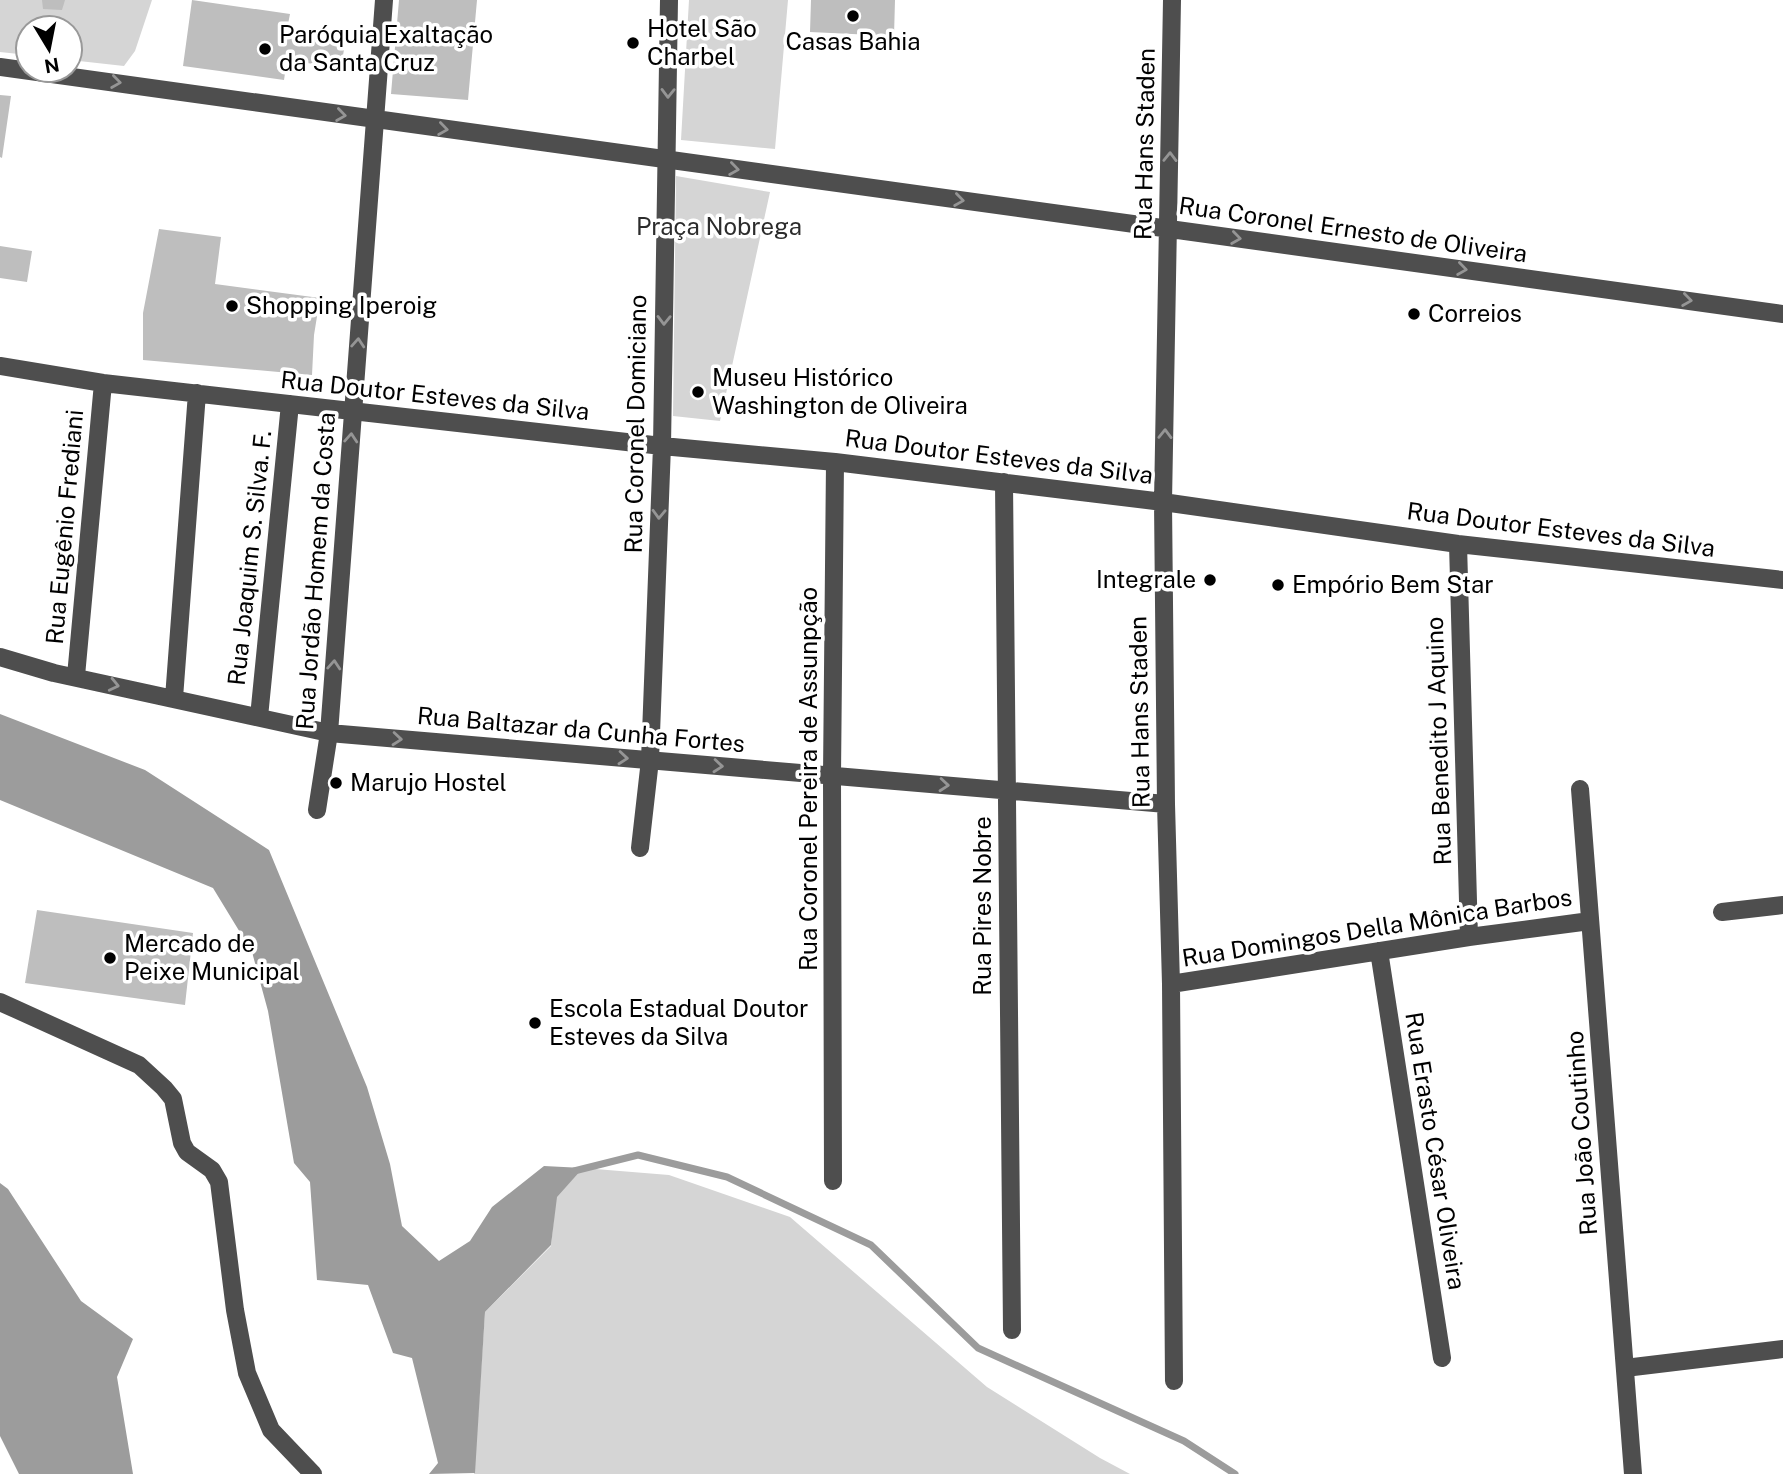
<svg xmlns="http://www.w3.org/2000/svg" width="1783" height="1474" font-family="'Public Sans',sans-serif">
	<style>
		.green { fill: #d5d5d5 }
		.water { fill: #9c9c9c }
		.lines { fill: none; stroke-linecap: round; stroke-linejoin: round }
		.stream { stroke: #9c9c9c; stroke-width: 7 }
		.building { fill: #bebebe }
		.minor { stroke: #4e4e4e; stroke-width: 18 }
		.oneway { stroke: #959595 }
		.poi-dot { fill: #000; stroke: #fff; stroke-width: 2.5 }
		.labels { text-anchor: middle; stroke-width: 7; stroke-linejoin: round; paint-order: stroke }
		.poi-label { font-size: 24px; fill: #000; stroke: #fff; text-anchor: start }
		.street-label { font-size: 24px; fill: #000; stroke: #fff }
		.park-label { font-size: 24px; fill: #2c2c2c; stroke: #fff }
	</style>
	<rect width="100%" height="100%" fill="#fff"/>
	<path class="green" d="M 0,0 L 152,0 L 135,51 L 124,66 L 70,60 L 70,28 L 28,28 L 28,55 L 0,52 Z
		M 689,0 L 788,0 L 775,149 L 681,140 Z
		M 676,176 L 770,192 L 720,421 L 673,416 Z
		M 583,1168 L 669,1175 L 790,1217 L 987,1387 L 1100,1458 L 1130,1474 L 474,1474 L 485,1312 L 551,1246 L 556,1197 Z"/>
	<path class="water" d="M 0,714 L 145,770 L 269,850 L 367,1087 L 390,1164 L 402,1226 L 439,1261 L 470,1241 L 492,1207 L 544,1166 L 583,1168 L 557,1197 L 551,1245 L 485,1312 L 475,1473 L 429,1474 L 438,1463 L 412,1358 L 393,1353 L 368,1285 L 317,1280 L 310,1182 L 294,1163 L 268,1011 L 252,952 L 213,888 L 0,800 Z
		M 0,1183 L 8,1189 L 81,1301 L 133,1339 L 117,1377 L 133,1474 L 19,1474 L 0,1436 Z"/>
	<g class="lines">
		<path class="stream" d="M 574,1171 L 638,1155 L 727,1177 L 871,1245 L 978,1348 L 1184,1441 L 1235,1474"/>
	</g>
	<path class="building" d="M 42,0 L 65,0 L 62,10 L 43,9 Z
		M 192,0 L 290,14 L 287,29 L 346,37 L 341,68 L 287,60 L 284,80 L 183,66 Z
		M 399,0 L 477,0 L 468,100 L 391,94 Z
		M 811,0 L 895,0 L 894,36 L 810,32 Z
		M 0,95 L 11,96 L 2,158 L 0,157 Z
		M 159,229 L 221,237 L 215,284 L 320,298 L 314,335 L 312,375 L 143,360 L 143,313 Z
		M 0,246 L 32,251 L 27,282 L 0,278 Z
		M 37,910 L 193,933 L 185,1005 L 25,983 Z"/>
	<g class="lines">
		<path class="minor" d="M 1172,0 L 1163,502 L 1166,804 L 1171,984 L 1174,1381
			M 0,67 L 1783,314
			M 0,366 L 103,383 L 662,446 L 835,462 L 1163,502 L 1458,544 L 1783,580
			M 1004,482 L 1012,1330
			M 1458,544 L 1469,937
			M 0,657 L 54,673 L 329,733 L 1166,804
			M 76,676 L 103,383
			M 174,698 L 197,393
			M 259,717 L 290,404
			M 1580,789 L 1633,1474
			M 317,810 L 329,733 L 384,0
			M 640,848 L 650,760 L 662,446 L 669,0
			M 1722,912 L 1783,905
			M 1379,951 L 1442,1358
			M 1171,984 L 1469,937 L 1590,921
			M 0,1002 L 139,1065 L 164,1088 L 173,1099 L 182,1143 L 187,1152 L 212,1170 L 219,1182 L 235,1310 L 247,1373 L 271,1430 L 313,1474
			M 833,1181 L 832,776 L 835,462
			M 1625,1368 L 1783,1349"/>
	</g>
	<defs><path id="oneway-chevron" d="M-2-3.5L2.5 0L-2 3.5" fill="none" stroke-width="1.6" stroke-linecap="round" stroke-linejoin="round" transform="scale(1.75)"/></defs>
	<g class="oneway">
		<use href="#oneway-chevron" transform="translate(116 82) rotate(8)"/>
		<use href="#oneway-chevron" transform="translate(668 93) rotate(91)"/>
		<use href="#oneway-chevron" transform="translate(341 115) rotate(8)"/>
		<use href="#oneway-chevron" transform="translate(443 129) rotate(8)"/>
		<use href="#oneway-chevron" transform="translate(1170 157) rotate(-89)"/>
		<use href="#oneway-chevron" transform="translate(734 169) rotate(8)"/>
		<use href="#oneway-chevron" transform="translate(959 200) rotate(8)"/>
		<use href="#oneway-chevron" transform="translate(1236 238) rotate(8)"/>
		<use href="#oneway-chevron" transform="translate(1462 269) rotate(8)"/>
		<use href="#oneway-chevron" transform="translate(1687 300) rotate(8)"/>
		<use href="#oneway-chevron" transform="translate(664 320) rotate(91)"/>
		<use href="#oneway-chevron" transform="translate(358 343) rotate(-86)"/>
		<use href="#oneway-chevron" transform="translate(1165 434) rotate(-89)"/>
		<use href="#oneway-chevron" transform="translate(351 438) rotate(-86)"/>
		<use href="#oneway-chevron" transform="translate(659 514) rotate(92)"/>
		<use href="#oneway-chevron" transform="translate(334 665) rotate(-86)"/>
		<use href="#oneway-chevron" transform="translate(114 685) rotate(13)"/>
		<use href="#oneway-chevron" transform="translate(397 739) rotate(5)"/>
		<use href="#oneway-chevron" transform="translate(623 758) rotate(5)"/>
		<use href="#oneway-chevron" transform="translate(718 766) rotate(5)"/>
		<use href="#oneway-chevron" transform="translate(944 785) rotate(5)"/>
	</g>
	<g class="poi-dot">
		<circle cx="853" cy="16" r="7"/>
		<circle cx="633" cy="43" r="7"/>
		<circle cx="265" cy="49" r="7"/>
		<circle cx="232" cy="306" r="7"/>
		<circle cx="1414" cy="314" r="7"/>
		<circle cx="698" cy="392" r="7"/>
		<circle cx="1210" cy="580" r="7"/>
		<circle cx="1278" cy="585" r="7"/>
		<circle cx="336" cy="783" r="7"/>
		<circle cx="110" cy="958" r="7"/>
		<circle cx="535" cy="1023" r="7"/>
	</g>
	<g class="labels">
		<g class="poi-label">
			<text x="647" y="37">Hotel São<tspan x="647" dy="28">Charbel</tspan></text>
			<text x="279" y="43">Paróquia Exaltação<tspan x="279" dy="28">da Santa Cruz</tspan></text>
			<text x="853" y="50" text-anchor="middle">Casas Bahia</text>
			<text x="246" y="314">Shopping Iperoig</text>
			<text x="1428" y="322">Correios</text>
			<text x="712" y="386">Museu Histórico<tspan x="712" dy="28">Washington de Oliveira</tspan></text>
			<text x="1196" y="588" text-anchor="end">Integrale</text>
			<text x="1292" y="593">Empório Bem Star</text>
			<text x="350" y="791">Marujo Hostel</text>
			<text x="124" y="952">Mercado de<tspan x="124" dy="28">Peixe Municipal</tspan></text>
			<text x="549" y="1017">Escola Estadual Doutor<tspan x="549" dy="28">Esteves da Silva</tspan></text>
		</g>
		<g class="street-label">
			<text transform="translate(1145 144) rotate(-89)" y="8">Rua Hans Staden</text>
			<text transform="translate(1353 230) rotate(8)" y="8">Rua Coronel Ernesto de Oliveira</text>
			<text transform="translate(435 396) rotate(6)" y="8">Rua Doutor Esteves da Silva</text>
			<text transform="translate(636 424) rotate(-89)" y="8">Rua Coronel Domiciano</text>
			<text transform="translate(999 457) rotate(7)" y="8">Rua Doutor Esteves da Silva</text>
			<text transform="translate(65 527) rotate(-85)" y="8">Rua Eugênio Frediani</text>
			<text transform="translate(1561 530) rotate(7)" y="8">Rua Doutor Esteves da Silva</text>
			<text transform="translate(250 558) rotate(-84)" y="8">Rua Joaquim S. Silva. F.</text>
			<text transform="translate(316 571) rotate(-86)" y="8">Rua Jordão Homem da Costa</text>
			<text transform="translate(1140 712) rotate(-91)" y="8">Rua Hans Staden</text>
			<text transform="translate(581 730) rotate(5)" y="8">Rua Baltazar da Cunha Fortes</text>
			<text transform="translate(1439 741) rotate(-92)" y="8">Rua Benedito J Aquino</text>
			<text transform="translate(809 779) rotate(-90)" y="8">Rua Coronel Pereira de Assunpção</text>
			<text transform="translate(983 906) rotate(-90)" y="8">Rua Pires Nobre</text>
			<text transform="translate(1377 928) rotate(-9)" y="8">Rua Domingos Della Mônica Barbos</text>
			<text transform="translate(1582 1133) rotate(-94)" y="8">Rua João Coutinho</text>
			<text transform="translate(1435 1151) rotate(81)" y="8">Rua Erasto César Oliveira</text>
		</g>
		<g class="park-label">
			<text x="719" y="235">Praça Nobrega</text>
		</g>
	</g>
	<g transform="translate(49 49) rotate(170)"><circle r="33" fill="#ffffff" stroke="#999999" stroke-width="2"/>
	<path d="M0-5L12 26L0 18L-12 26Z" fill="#000000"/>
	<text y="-10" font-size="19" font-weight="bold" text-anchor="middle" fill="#000000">N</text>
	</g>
</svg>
